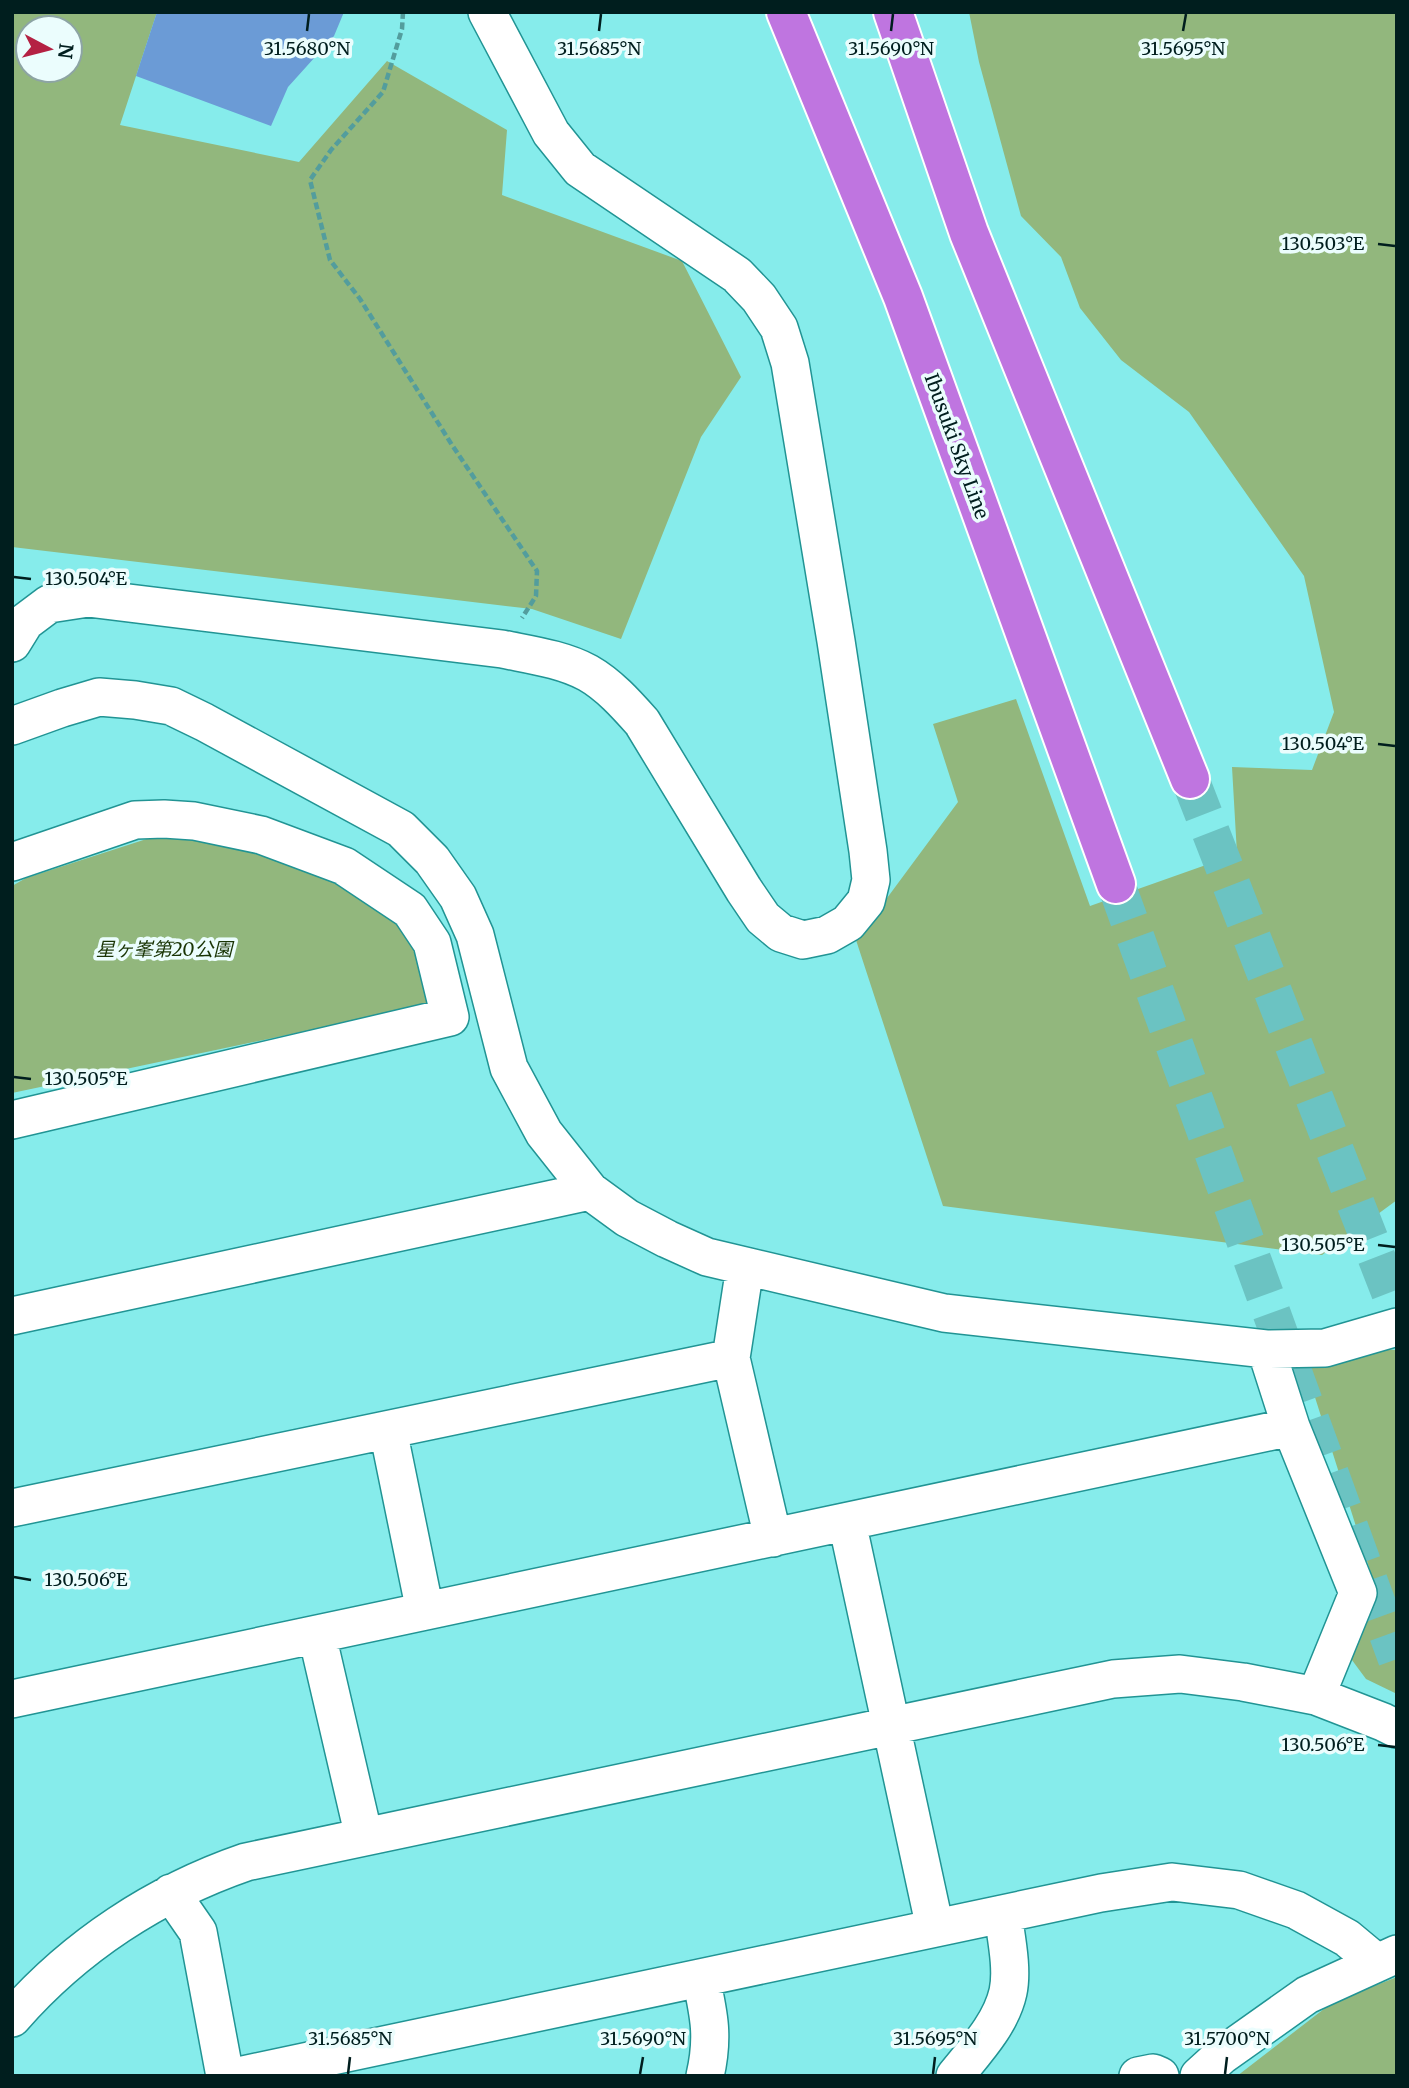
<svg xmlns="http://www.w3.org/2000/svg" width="1409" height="2088" font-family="Merriweather,'Noto Sans JP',serif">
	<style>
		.green { fill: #92b77d; fill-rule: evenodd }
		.water { fill: #6b9bd6 }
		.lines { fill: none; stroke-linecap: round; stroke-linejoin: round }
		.motorway-tunnel { stroke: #6bc3c2; stroke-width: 38; stroke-dasharray: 38 19; stroke-linecap: butt }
		.minor-casing { stroke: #219494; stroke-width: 40 }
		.motorway-casing { stroke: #fff; stroke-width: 42 }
		.path { stroke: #539d9d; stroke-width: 4.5; stroke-dasharray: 7 3.5; stroke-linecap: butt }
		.minor { stroke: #fff; stroke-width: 37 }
		.motorway { stroke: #bf75e0; stroke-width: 38 }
		.ticks { fill: none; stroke: #001e1e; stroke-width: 2.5 }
		.labels { text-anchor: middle; stroke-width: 7; stroke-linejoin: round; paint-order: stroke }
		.street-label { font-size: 19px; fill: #001e1e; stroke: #ebfdfd }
		.park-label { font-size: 19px; font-style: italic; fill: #193404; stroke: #ebfdfd }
		.ticks-label { font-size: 18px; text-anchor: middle; fill: #001e1e; stroke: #ebfdfd; stroke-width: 7; stroke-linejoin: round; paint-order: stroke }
	</style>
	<rect width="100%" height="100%" fill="#86eceb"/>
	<path class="green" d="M 12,12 L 157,12 L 120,125 L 299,162 L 387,61 L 507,130 L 502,195 L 682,261 L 741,377 L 701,437 L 621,639 L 532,609 L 12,547 ZM 28,28 L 70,28 L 70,70 L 28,70 Z
		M 969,12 L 1397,12 L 1397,1200 L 1322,1255 L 943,1206 L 856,940 L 958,802 L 933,724 L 1016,699 L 1090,906 L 1237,854 L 1232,767 L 1312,770 L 1334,712 L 1304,576 L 1189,412 L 1121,360 L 1080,308 L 1061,257 L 1021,216 L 979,62 Z
		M 162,834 L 267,854 L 344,884 L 407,925 L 429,1005 L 12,1093 L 12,886 L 26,878 Z
		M 1378,1349 L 1397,1350 L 1397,1694 L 1366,1679 L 1346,1652 L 1374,1583 L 1306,1369 Z
		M 1397,1977 L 1397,2076 L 1237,2076 L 1333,2002 Z"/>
	<path class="water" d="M 157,12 L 344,12 L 334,36 L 288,87 L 271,126 L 136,76 Z"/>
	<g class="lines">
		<path class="motorway-tunnel" d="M 1190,779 L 1397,1310
			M 1116,884 L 1397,1659"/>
		<defs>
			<path id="minor" d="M 12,643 L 25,622 L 49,604 L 88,598 L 502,649 C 531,655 562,659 588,673 C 609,685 626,704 642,722 L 744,890 L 763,918 L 781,933 L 803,940 L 827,935 L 848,923 L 866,901 L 871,880 L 868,851 L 836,641 L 790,363 L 779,328 L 759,298 L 737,275 L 580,169 L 551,133 L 487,12
				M 12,726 L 62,708 L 99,697 L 135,700 L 171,706 L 204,722 L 401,829 L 432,860 L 458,897 L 475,935 L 509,1068 L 544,1133 L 590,1191 L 627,1218 L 667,1239 L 707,1257 L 944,1313 L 1266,1349 L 1325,1348 L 1397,1327
				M 12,862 L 135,820 L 164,819 L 194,821 L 261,835 L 344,866 L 410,910 L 432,943 L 450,1017 L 12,1120
				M 745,1267 L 731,1358 L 773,1538
				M 12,1316 L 590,1191
				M 1266,1349 L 1291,1427 L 1358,1593 L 1316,1696
				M 388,1430 L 425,1611
				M 12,1508 L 731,1358
				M 847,1522 L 935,1928
				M 317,1635 L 364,1837
				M 12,1699 L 1291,1427
				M 171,1893 L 198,1932 L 225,2076
				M 701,1978 C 709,2015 714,2037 705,2076
				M 12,2018 C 75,1946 156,1893 246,1862 L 1113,1679 L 1180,1674 L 1243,1682 L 1316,1696 L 1383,1722 L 1397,1729
				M 238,2076 L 1101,1893 L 1172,1882 L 1239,1890 L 1296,1910 L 1347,1938 L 1377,1963
				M 955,2076 C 975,2051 1001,2024 1008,1992 C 1013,1969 1006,1937 1003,1914
				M 1138,2076 L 1153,2073 L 1160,2076
				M 1199,2076 L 1221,2056 L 1307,1995 L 1397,1954"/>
			<path id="motorway" d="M 786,12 L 903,297 L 1116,884
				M 893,12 L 969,233 L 1190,779"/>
		</defs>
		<use href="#minor" class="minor-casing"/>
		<use href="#motorway" class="motorway-casing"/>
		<path class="path" d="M 403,12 L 402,29 L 383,92 L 331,150 L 310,180 L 330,260 L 360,299 L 452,445 L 537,571 L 536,596 L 522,618"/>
		<use href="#minor" class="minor"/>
		<use href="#motorway" class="motorway"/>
	</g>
	<path class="ticks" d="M 307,31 L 309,14M 599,31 L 601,14M 891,31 L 893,14M 1183,31 L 1186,14M 1378,244 L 1395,246M 14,577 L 31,579M 1378,744 L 1395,746M 14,1077 L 31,1079M 1378,1245 L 1395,1247M 14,1577 L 31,1580M 1378,1745 L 1395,1747M 348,2074 L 350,2057M 640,2074 L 643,2057M 933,2074 L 935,2057M 1225,2074 L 1227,2057"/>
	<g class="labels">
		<g class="street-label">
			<text transform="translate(957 446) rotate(70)" y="7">Ibusuki Sky Line</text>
		</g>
		<g class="park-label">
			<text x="164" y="956">星ヶ峯第20公園</text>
		</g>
	</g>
	<g class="ticks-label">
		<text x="307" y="55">31.5680°N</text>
		<text x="599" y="55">31.5685°N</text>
		<text x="891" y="55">31.5690°N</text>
		<text x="1183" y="55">31.5695°N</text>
		<text x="1323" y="250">130.503°E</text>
		<text x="86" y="585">130.504°E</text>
		<text x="1323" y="750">130.504°E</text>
		<text x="86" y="1085">130.505°E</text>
		<text x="1323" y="1251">130.505°E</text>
		<text x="86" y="1586">130.506°E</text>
		<text x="1323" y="1751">130.506°E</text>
		<text x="350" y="2045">31.5685°N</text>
		<text x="643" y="2045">31.5690°N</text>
		<text x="935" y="2045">31.5695°N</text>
		<text x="1227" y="2045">31.5700°N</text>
	</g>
	<rect width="1409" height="2088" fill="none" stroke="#001e1e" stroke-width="28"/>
	<g transform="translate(49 49) rotate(97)"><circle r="33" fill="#ebfdfd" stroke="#8da4a4" stroke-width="2"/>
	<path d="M0-5L12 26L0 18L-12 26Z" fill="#b42143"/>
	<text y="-10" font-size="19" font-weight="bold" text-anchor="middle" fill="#001e1e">N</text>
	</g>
</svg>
